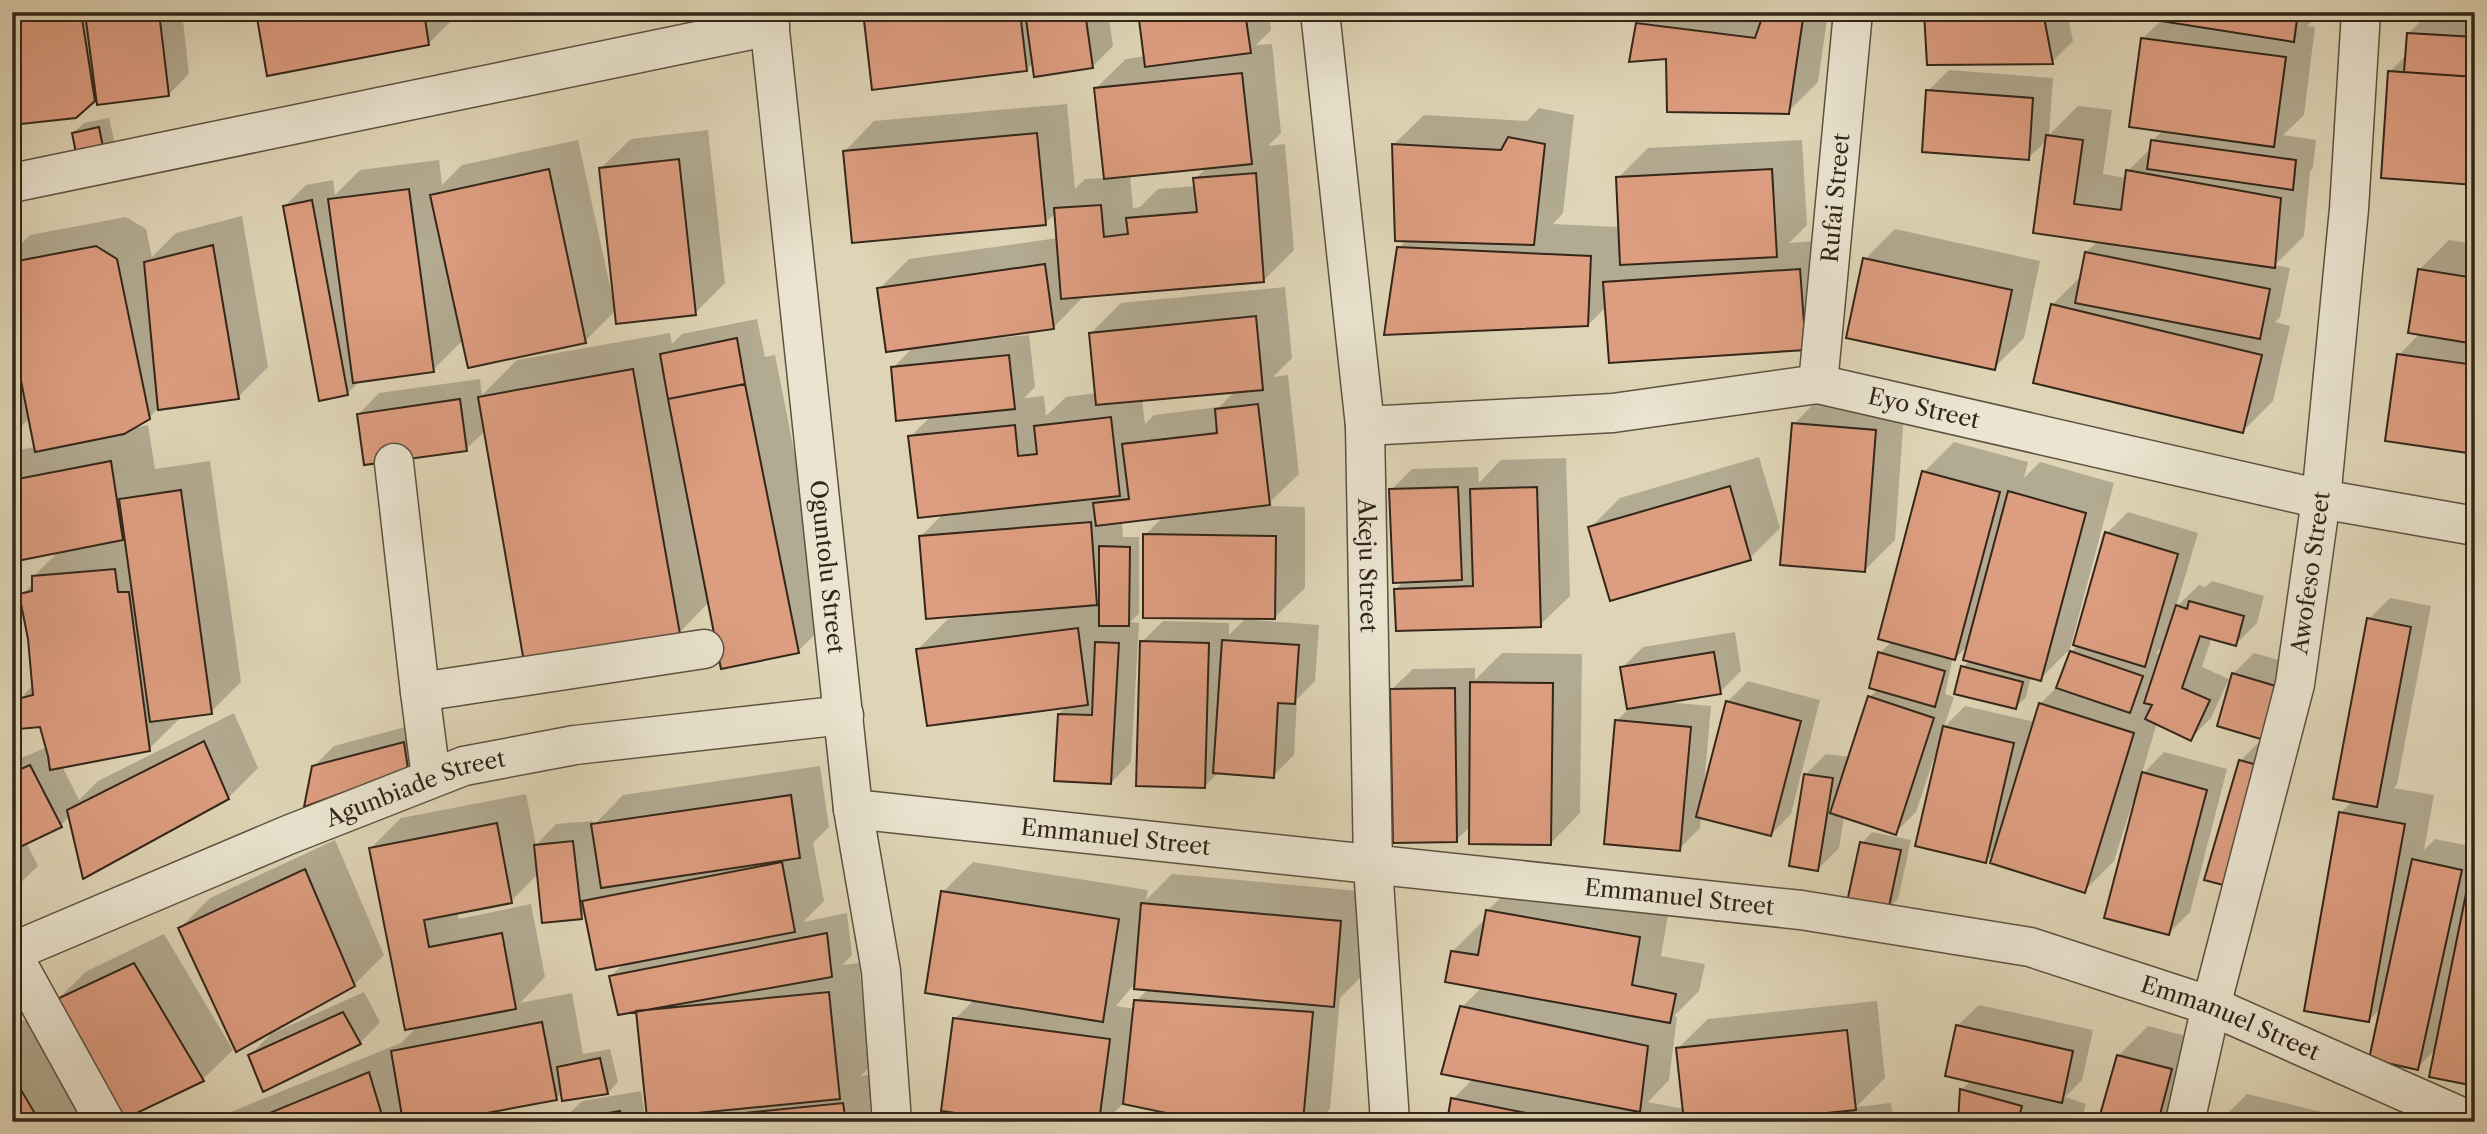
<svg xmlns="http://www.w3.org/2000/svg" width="2487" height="1134" font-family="'Libre Caslon Text',serif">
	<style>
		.shadow { fill: #0003; fill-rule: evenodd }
		.building { fill: #dd9d80; stroke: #332619; stroke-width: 2 }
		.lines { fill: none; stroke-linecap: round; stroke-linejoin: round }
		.minor-casing { stroke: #5e5240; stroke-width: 41 }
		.minor { stroke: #eae4d0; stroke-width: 38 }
		.labels { text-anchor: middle; stroke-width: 7; stroke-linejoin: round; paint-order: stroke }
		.street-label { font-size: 23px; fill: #332619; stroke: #eae4d0 }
	</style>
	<rect width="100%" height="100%" fill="#dfd5b6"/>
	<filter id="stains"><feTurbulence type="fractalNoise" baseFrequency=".00286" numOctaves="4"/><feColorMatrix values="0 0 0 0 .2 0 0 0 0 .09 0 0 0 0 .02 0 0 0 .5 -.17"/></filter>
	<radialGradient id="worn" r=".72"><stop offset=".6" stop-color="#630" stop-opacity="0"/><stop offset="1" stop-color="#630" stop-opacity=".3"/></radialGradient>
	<path class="shadow" d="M 12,12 L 182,12 L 189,74 L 168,95 L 97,96 L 75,116 Z
		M 258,12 L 457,12 L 458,14 L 428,44 Z
		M 864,12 L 1108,12 L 1113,46 L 1092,67 L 1034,62 L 1026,70 Z
		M 1140,12 L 1269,12 L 1271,30 L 1256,45 L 1272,44 L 1281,133 L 1268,146 L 1285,144 L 1294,250 L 1264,280 L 1083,297 L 1054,327 L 988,336 L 988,339 L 1029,335 L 1035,387 L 1024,398 L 1044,396 L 1046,416 L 1066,397 L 1096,393 L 1091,333 L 1121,303 L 1285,287 L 1292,358 L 1273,377 L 1288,375 L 1299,474 L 1266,506 L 1305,507 L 1305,588 L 1275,617 L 1253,617 L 1253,620 L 1319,625 L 1315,681 L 1297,699 L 1294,755 L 1273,776 L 1219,772 L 1204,787 L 1142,642 L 1163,621 L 1229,623 L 1229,635 L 1247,617 L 1145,535 L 1164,516 L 1122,521 L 1123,537 L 1139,537 L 1139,614 L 1130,622 L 1139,623 L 1131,762 L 1111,783 L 1059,714 L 1067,706 L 918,649 L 948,619 L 964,617 L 964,614 L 920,537 L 943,514 L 910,437 L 931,416 L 893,368 L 914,346 L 879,289 L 909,259 L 1058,238 L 1056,213 L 1045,223 L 845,151 L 874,121 L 1067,104 L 1075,189 L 1085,179 L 1105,178 L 1096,88 L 1126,59 L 1146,56 ZM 1207,167 L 1195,179 L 1196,186 L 1158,189 L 1140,207 L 1133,208 L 1130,175 ZM 1236,390 L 1219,407 L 1154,415 L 1145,424 L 1142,399 Z
		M 1649,12 L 1828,12 L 1818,82 L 1788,112 L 1668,57 L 1638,24 Z
		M 1926,12 L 2067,12 L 2073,41 L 2052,62 Z
		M 2115,12 L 2321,12 L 2307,26 L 2315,27 L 2304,115 L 2283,135 L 2316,140 L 2313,167 L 2310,171 L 2304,236 L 2275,265 L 2290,268 L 2280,317 L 2275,322 L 2290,326 L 2273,401 L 2243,431 L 2052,305 L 2082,275 L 2086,252 L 2098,241 L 2035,232 L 2048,139 L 2028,158 L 1928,91 L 1949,70 L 2053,78 L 2049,135 L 2078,106 L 2112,110 L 2103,174 L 2127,178 L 2128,171 L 2152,147 L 2153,140 L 2163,130 L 2143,38 L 2162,20 Z
		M 2430,12 L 2475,16 L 2475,183 L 2390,72 L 2407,54 L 2409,33 Z
		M 1539,108 L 1574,115 L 1563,213 L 1553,224 L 1620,227 L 1618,178 L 1648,148 L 1802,140 L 1807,225 L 1789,243 L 1829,240 L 1805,348 L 1607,306 L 1588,325 L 1399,248 L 1407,240 L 1394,144 L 1424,115 L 1527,121 Z
		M 109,118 L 114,140 L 103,150 L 73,133 L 84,123 Z
		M 708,130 L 725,283 L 695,313 L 617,309 L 585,341 L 463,340 L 433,370 L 361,380 L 347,394 L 285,206 L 306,185 L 333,180 L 335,195 L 360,170 L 439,160 L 442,185 L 462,165 L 578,140 L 614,304 L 616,304 L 601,168 L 631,139 Z
		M 242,216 L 268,367 L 238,397 L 158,408 L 149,418 L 133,428 L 148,425 L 155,469 L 210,461 L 241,682 L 211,712 L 179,717 L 179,719 L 149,749 L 62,766 L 79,800 L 98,781 L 234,713 L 258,768 L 228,798 L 70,816 L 61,825 L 26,842 L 38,866 L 12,891 L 12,762 L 47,747 L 41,725 L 19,700 L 34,684 L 30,639 L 21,595 L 34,583 L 34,576 L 59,551 L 12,560 L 12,451 L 36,447 L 30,418 L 12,435 L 12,253 L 30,235 L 126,217 L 146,229 L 152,257 L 176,233 Z
		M 1895,229 L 2040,261 L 2024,338 L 1994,368 L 1865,259 Z
		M 2449,240 L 2475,244 L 2475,453 L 2399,355 L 2420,333 L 2419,270 Z
		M 757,319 L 765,357 L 775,355 L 828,622 L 798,651 L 709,602 L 679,633 L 486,430 L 466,449 L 359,414 L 379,393 L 480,379 L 482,395 L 517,360 L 670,333 L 672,344 L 682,334 Z
		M 1823,394 L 1905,400 L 1895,540 L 1865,570 L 1794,424 Z
		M 1954,442 L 2028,462 L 2024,478 L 2040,462 L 2114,483 L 2070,649 L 2040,679 L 2031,676 L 2026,697 L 2016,707 L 1963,667 L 1970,660 L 1970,644 L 1952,661 L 1945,694 L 1954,697 L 1944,727 L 1965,706 L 2035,722 L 2040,704 L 2059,685 L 2071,652 L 2078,645 L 2075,644 L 2107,533 L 2128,512 L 2198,533 L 2176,607 L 2199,585 L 2205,587 L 2212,581 L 2264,596 L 2257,623 L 2236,644 L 2212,637 L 2202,667 L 2229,679 L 2211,718 L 2190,739 L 2157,723 L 2141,776 L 2164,752 L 2227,769 L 2190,912 L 2169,933 L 2136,802 L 2133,801 L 2114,861 L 2084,891 L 1996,851 L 1986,861 L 1938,756 L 1935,755 L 1916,812 L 1895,833 L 1844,816 L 1839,848 L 1818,869 L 1806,774 L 1826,754 L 1850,757 L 1870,697 L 1878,689 L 1880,653 L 1892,641 L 1924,472 ZM 2165,644 L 2162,655 L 2156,653 Z
		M 1759,457 L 1780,528 L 1750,558 L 1590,528 L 1620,498 Z
		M 1566,458 L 1570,596 L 1540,625 L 1396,589 L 1404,581 L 1391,490 L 1412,469 L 1478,467 L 1479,483 L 1501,460 Z
		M 2390,598 L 2431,606 L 2397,784 L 2394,788 L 2434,795 L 2424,850 L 2435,839 L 2475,847 L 2475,1084 L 2437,1048 L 2417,1068 L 2382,1007 L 2369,1020 L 2340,813 L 2353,801 L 2369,619 Z
		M 1735,632 L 1741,671 L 1720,692 L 1665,702 L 1711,706 L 1704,786 L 1706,787 L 1727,702 L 1748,681 L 1820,700 L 1791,814 L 1770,835 L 1701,817 L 1700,828 L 1679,849 L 1616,721 L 1629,709 L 1622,668 L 1643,647 Z
		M 1502,653 L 1582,654 L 1580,813 L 1551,843 L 1471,826 L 1456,840 L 1392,689 L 1413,669 L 1475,668 L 1475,680 Z
		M 2254,653 L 2299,666 L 2284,717 L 2233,674 Z
		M 424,722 L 428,747 L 407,768 L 313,767 L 334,746 Z
		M 2261,740 L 2251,865 L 2240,761 Z
		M 820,766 L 829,827 L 813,843 L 824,901 L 803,922 L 847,913 L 852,955 L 842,965 L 859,963 L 869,1067 L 861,1076 L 873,1074 L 881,1122 L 667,1122 L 676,1114 L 638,1009 L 611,976 L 624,963 L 586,912 L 581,917 L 539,873 L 511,901 L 457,912 L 459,919 L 531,904 L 545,977 L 520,1003 L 572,993 L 583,1054 L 610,1049 L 618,1082 L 608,1093 L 563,1092 L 556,1098 L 429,1122 L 213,1122 L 216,1118 L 401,1043 L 418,1026 L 371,848 L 401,818 L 526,794 L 536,845 L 556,824 L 593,821 L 594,825 L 623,795 Z
		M 1872,832 L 1911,840 L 1898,899 L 1887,909 L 1862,843 Z
		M 335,840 L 384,955 L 354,985 L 180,928 L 210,898 Z
		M 973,862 L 1148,890 L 1146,900 L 1172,874 L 1370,892 L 1363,975 L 1340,998 L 1330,1109 L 1318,1122 L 1175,1122 L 1182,1114 L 1125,1102 L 1108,1118 L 1165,1122 L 970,1122 L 977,1114 L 955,1019 L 975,999 L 943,892 ZM 1132,987 L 1148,989 L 1136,1001 L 1135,1009 L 1116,1006 Z
		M 1518,881 L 1669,908 L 1661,956 L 1705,964 L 1699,991 L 1674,1016 L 1677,1017 L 1669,1080 L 1648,1102 L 1684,1109 L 1678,1048 L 1708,1019 L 1877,1001 L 1885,1078 L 1856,1107 L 1891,1103 L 1893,1122 L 1742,1122 L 1684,1115 L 1683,1122 L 1449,1122 L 1453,1099 L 1473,1079 L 1462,1007 L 1482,987 L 1452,952 L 1482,922 L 1486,923 L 1488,910 Z
		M 164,934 L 233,1050 L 203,1079 L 57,1000 L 87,971 Z
		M 364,992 L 380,1022 L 360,1043 L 250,1055 L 271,1034 Z
		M 1979,1005 L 2093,1030 L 2082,1080 L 2065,1097 L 2086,1104 L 2081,1122 L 1959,1122 L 1962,1090 L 1971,1080 L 1958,1025 Z
		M 26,1019 L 87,1122 L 12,1122 L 12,1028 Z
		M 2148,1026 L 2201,1040 L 2178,1122 L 2100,1122 L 2118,1056 Z
		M 641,1091 L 646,1122 L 561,1122 L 582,1101 Z
		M 2247,1094 L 2364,1122 L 2224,1122 L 2226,1115 Z"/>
	<path class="building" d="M 12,12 L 81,12 L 95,101 L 76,118 L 12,125 Z
		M 159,12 L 169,96 L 97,105 L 85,13 Z
		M 256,12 L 424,12 L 429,45 L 267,76 Z
		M 863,12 L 1020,12 L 1027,71 L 872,90 Z
		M 1025,12 L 1085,12 L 1093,68 L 1034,77 Z
		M 1138,12 L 1245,12 L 1251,53 L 1145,67 Z
		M 1546,12 L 1597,12 L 1597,15 Z
		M 1764,12 L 1804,12 L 1789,114 L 1667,112 L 1666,59 L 1629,62 L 1636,23 L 1755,38 Z
		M 1924,12 L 2043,12 L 2053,64 L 1927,65 Z
		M 2104,12 L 2298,12 L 2294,42 Z
		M 2407,33 L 2475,37 L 2475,77 L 2404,72 Z
		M 2141,38 L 2286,57 L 2274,147 L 2129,127 Z
		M 2388,71 L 2475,77 L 2475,185 L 2381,178 Z
		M 1242,73 L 1252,164 L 1104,179 L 1094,88 Z
		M 1926,90 L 2033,98 L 2029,160 L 1922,152 Z
		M 99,127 L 104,152 L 77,158 L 72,133 Z
		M 1037,133 L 1046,225 L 852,243 L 843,151 Z
		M 2046,135 L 2083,140 L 2074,204 L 2121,210 L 2126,170 L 2281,198 L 2275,268 L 2033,233 Z
		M 1508,137 L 1545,144 L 1534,245 L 1395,241 L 1392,144 L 1501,150 Z
		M 2151,140 L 2296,160 L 2293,190 L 2147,169 Z
		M 679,159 L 696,315 L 616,324 L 599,168 Z
		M 549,169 L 586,343 L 468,368 L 430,195 Z
		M 1772,169 L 1777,257 L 1620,265 L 1616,177 Z
		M 1256,173 L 1264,282 L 1061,299 L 1054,208 L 1101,205 L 1104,237 L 1128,234 L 1126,218 L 1197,212 L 1193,178 Z
		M 409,189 L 434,372 L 353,383 L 328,199 Z
		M 312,200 L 348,395 L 319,401 L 283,206 Z
		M 213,245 L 239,399 L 158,410 L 144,262 Z
		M 96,246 L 117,259 L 150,419 L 124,434 L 35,452 L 12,335 L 12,262 Z
		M 1397,247 L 1591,256 L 1588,326 L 1384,335 Z
		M 2085,252 L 2270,289 L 2260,339 L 2075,303 Z
		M 1863,258 L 2012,290 L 1995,370 L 1846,338 Z
		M 1045,264 L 1054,329 L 886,352 L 877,288 Z
		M 1800,269 L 1806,350 L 1609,363 L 1603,282 Z
		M 2418,269 L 2475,278 L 2475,344 L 2408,333 Z
		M 2051,304 L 2262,355 L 2243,433 L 2033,383 Z
		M 1256,316 L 1263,390 L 1096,405 L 1089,333 Z
		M 737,338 L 745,384 L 668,399 L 660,354 Z
		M 2397,354 L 2475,365 L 2475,454 L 2385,441 Z
		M 1009,355 L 1015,409 L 896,421 L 891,367 Z
		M 633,369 L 680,634 L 524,662 L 478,397 Z
		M 745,384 L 799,653 L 721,669 L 668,399 Z
		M 460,399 L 467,451 L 364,465 L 357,414 Z
		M 1258,404 L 1270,505 L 1096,526 L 1093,503 L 1129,499 L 1122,444 L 1217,433 L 1215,409 Z
		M 1111,417 L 1120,496 L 918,518 L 908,436 L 1015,425 L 1018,456 L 1037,454 L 1034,426 Z
		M 1792,423 L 1876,430 L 1865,572 L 1780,565 Z
		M 111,461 L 123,540 L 12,562 L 12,480 Z
		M 1922,471 L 2000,492 L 1955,660 L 1878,639 Z
		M 1730,486 L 1751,560 L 1610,601 L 1588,527 Z
		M 1458,487 L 1462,580 L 1393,583 L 1389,489 Z
		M 1537,487 L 1541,627 L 1396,631 L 1394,589 L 1473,586 L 1470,489 Z
		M 181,490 L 212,714 L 150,722 L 119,499 Z
		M 2008,491 L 2086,513 L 2041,681 L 1963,660 Z
		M 1091,522 L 1097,605 L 926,619 L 919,536 Z
		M 2105,532 L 2178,554 L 2145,667 L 2073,645 Z
		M 1143,534 L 1276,536 L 1275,619 L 1143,618 Z
		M 1099,546 L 1130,547 L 1129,626 L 1099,626 Z
		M 115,569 L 118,592 L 129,592 L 150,751 L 50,770 L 48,756 L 40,727 L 19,729 L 17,699 L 33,695 L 28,639 L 19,594 L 32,591 L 32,576 Z
		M 2189,601 L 2244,616 L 2236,646 L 2200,636 L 2182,688 L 2210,700 L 2191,741 L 2145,719 L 2152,705 L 2144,703 L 2176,605 L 2187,609 Z
		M 2367,618 L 2411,627 L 2377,807 L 2333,799 Z
		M 1078,628 L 1088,705 L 927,726 L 916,649 Z
		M 1222,640 L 1299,645 L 1295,704 L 1278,703 L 1274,778 L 1213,773 Z
		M 1140,641 L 1209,643 L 1205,788 L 1136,786 Z
		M 1095,642 L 1119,643 L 1111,784 L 1054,781 L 1058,714 L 1092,715 Z
		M 2070,651 L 2143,676 L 2130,713 L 2056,688 Z
		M 1714,652 L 1721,694 L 1627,709 L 1620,667 Z
		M 1878,652 L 1945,671 L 1935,707 L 1869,688 Z
		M 1961,666 L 2023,682 L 2016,709 L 1954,694 Z
		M 2232,673 L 2279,687 L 2264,740 L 2217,726 Z
		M 1470,682 L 1553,683 L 1551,845 L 1469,844 Z
		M 1455,688 L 1457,842 L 1393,843 L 1390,689 Z
		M 1868,696 L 1934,718 L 1896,835 L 1830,813 Z
		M 1726,701 L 1801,721 L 1771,836 L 1696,817 Z
		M 2039,703 L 2134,733 L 2085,893 L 1990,863 Z
		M 1615,720 L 1691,727 L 1680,851 L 1604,844 Z
		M 1943,726 L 2014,743 L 1986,863 L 1915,846 Z
		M 204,741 L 229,799 L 83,879 L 67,810 Z
		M 404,742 L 408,769 L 304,807 L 312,766 Z
		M 2239,760 L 2265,767 L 2231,887 L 2204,880 Z
		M 30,765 L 62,827 L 18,848 L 12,836 L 12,773 Z
		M 2142,772 L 2207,790 L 2169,935 L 2104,918 Z
		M 1804,774 L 1833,778 L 1818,871 L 1789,866 Z
		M 791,795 L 800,858 L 601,888 L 591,824 Z
		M 2339,812 L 2405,824 L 2369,1022 L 2304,1011 Z
		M 497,823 L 512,903 L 424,920 L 429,947 L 502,933 L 516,1009 L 405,1030 L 369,848 Z
		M 573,841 L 582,919 L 542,923 L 534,845 Z
		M 1860,842 L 1901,850 L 1888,911 L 1847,902 Z
		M 2412,859 L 2462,870 L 2418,1070 L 2369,1059 Z
		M 782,862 L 795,932 L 596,970 L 582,901 Z
		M 305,869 L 355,986 L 236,1052 L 178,928 Z
		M 2469,879 L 2475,880 L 2475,1086 L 2429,1077 Z
		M 941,891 L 1119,919 L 1103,1022 L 925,993 Z
		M 1141,903 L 1341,921 L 1334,1007 L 1134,989 Z
		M 1486,910 L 1640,937 L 1632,985 L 1676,994 L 1670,1023 L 1445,982 L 1451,951 L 1478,955 Z
		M 827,933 L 832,977 L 618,1015 L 609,976 Z
		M 134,963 L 204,1081 L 118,1122 L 55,1000 Z
		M 829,992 L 840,1099 L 647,1118 L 636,1011 Z
		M 1134,1000 L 1313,1012 L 1303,1122 L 1209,1122 L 1123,1104 Z
		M 1460,1006 L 1648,1046 L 1640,1112 L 1441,1074 Z
		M 343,1012 L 361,1044 L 263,1092 L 248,1055 Z
		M 953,1018 L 1110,1039 L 1099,1122 L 1021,1122 L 941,1111 Z
		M 542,1022 L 557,1100 L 438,1122 L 403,1122 L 391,1051 Z
		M 1956,1025 L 2073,1051 L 2062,1103 L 1945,1076 Z
		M 1847,1030 L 1856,1110 L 1740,1122 L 1684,1122 L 1676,1048 Z
		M 2117,1055 L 2172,1069 L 2158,1122 L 2098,1122 Z
		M 600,1058 L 608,1094 L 562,1101 L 557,1067 Z
		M 369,1072 L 384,1122 L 248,1122 Z
		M 12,1075 L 40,1122 L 12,1122 Z
		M 1960,1089 L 2022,1106 L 2018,1121 L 2020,1122 L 1958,1122 Z
		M 1451,1098 L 1571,1122 L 1447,1122 Z
		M 843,1103 L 846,1122 L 666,1121 Z
		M 620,1111 L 622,1122 L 559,1122 Z
		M 2224,1114 L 2258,1122 L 2223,1122 Z"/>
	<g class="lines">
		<defs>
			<g id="minor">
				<path id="s1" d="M 768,12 L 853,809 L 881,971 L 892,1122"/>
				<path id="s2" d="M 1320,12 L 1365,426 L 1373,866 L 1390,1122"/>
				<path d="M 12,183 L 770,26"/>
				<path id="s3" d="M 1818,384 L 1853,12"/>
				<path id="s4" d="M 1365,426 L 1613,413 L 1818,384 L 2321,499 L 2475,526"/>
				<path d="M 394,463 L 420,692"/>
				<path d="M 431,777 L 420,692 L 704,649"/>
				<path id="s5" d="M 853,809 L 1801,910 L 2030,947 L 2211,1006 L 2473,1122"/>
				<path id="s6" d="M 12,952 L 288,835 L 464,766 L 575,745 L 844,715"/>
				<path d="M 12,954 L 105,1122"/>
				<path id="s7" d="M 2185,1122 L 2211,1006 L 2295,684 L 2321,499 L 2349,209 L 2361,12"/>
			</g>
		</defs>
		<use href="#minor" class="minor-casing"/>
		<use href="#minor" class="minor"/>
	</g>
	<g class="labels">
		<g class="street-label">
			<text dy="8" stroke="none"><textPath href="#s3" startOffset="187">Rufai Street</textPath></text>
			<text dy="8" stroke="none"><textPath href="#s4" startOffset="564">Eyo Street</textPath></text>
			<text dy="8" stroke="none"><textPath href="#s2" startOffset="556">Akeju Street</textPath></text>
			<text dy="8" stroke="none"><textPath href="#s1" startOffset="558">Oguntolu Street</textPath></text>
			<text dy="8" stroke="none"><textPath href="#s7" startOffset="564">Awofeso Street</textPath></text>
			<text dy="8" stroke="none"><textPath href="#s6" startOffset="436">Agunbiade Street</textPath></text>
			<text dy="8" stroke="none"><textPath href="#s5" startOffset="264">Emmanuel Street</textPath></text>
			<text dy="8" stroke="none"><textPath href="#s5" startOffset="831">Emmanuel Street</textPath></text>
			<text dy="8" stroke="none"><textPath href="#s5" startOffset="1398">Emmanuel Street</textPath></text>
		</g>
	</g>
	<rect width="2487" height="1134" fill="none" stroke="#dfd5b6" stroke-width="42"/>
	<rect x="14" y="14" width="2459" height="1106" fill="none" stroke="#332619" stroke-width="3.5"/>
	<rect x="21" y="21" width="2445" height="1092" fill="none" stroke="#332619" stroke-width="2"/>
	<rect width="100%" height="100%" filter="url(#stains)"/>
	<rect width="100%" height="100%" fill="url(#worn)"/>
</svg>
